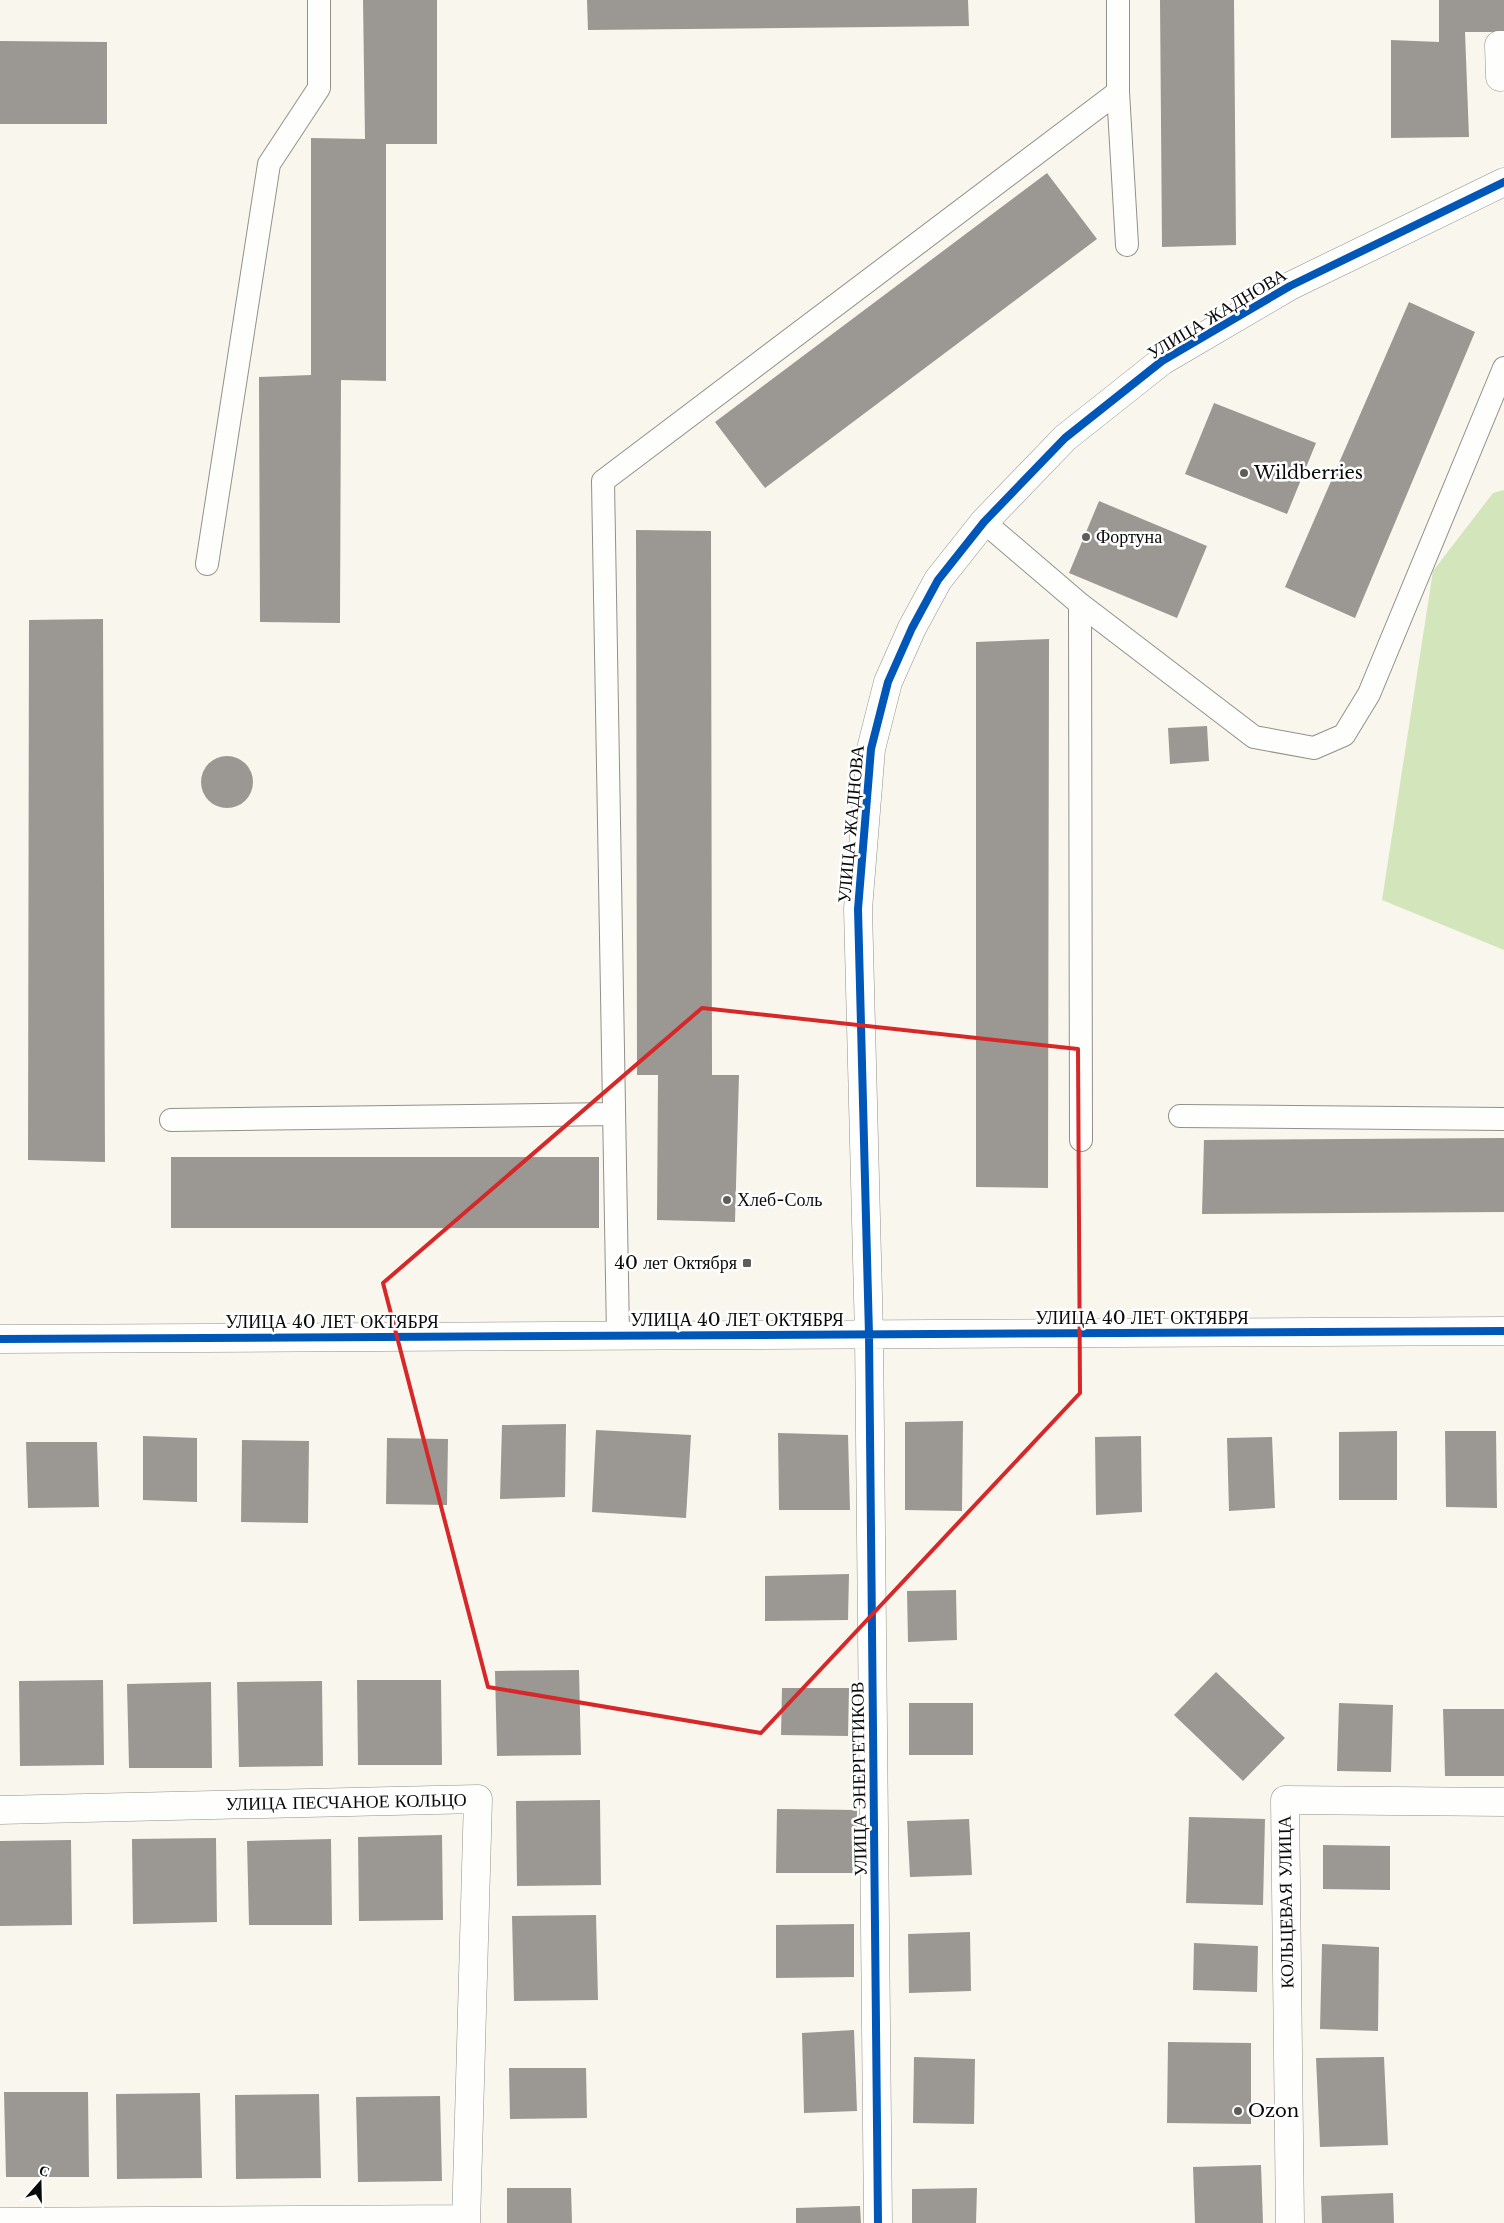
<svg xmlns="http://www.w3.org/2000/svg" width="1504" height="2223" font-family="'Libre Baskerville',serif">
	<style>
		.forest { fill: #d3e6bb }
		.building { fill: #9b9893 }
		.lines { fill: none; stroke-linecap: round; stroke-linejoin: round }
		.lane-casing { stroke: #92908c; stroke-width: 24 }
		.street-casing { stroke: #92908c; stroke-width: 29 }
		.lane { stroke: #fefefc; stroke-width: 22 }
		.street { stroke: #fefefc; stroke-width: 28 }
		.cycleway-casing { stroke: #fff; stroke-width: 11 }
		.cycleway { stroke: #0057b8; stroke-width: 8 }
		.marked { fill: none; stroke: #d62828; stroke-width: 4; stroke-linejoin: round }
		.poi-dot { fill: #5e5d59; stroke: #fff; stroke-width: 2 }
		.labels { text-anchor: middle; stroke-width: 5; stroke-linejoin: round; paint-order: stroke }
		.street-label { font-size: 18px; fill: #0a0a0a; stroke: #fff }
		.poi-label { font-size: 18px; fill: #0a0a0a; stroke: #fff; text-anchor: start }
	</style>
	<rect width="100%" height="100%" fill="#f9f6ed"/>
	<path class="forest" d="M 1504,490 L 1504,950 L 1382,900 L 1433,571 L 1493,493 Z"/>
	<path class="building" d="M 363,0 L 437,0 L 437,144 L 386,144 L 386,381 L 341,380 L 340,623 L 260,622 L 259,377 L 311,375 L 311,138 L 365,139 Z
		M 587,0 L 968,0 L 969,26 L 588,30 Z
		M 1160,0 L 1234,0 L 1236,245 L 1162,247 Z
		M 1439,0 L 1504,0 L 1504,32 L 1465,32 L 1469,137 L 1391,138 L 1391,40 L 1439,42 Z
		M 0,41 L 107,42 L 107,124 L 0,124 Z
		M 1047,173 L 1097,239 L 765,488 L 715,422 Z
		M 1409,302 L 1475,332 L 1355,618 L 1285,587 Z
		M 1214,403 L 1316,443 L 1287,514 L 1185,474 Z
		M 1099,501 L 1207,546 L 1177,618 L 1069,573 Z
		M 636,530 L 711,531 L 712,1075 L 739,1075 L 735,1222 L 657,1220 L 658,1075 L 637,1075 Z
		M 103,619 L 105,1162 L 28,1160 L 29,620 Z
		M 1049,639 L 1048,1188 L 976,1187 L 976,642 Z
		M 1207,726 L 1209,761 L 1170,764 L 1168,728 Z
		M201 782a26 26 0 1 1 52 0a26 26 0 1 1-52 0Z
		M 1504,1138 L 1504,1212 L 1202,1214 L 1204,1140 Z
		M 171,1157 L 599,1157 L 599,1228 L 171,1228 Z
		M 963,1421 L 962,1511 L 905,1510 L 905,1422 Z
		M 566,1424 L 565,1497 L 500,1499 L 502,1425 Z
		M 596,1430 L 691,1435 L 686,1518 L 592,1512 Z
		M 1397,1431 L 1397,1500 L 1339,1500 L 1339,1432 Z
		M 1445,1431 L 1496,1431 L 1497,1508 L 1446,1507 Z
		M 778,1433 L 848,1435 L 850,1510 L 779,1510 Z
		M 143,1436 L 197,1438 L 197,1502 L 143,1500 Z
		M 1141,1436 L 1142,1512 L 1096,1515 L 1095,1437 Z
		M 1272,1437 L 1275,1508 L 1229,1511 L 1227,1438 Z
		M 387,1438 L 448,1439 L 447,1505 L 386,1504 Z
		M 242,1440 L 309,1441 L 308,1523 L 241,1522 Z
		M 26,1442 L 97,1442 L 99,1507 L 28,1508 Z
		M 849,1574 L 848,1620 L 765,1621 L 765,1576 Z
		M 956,1590 L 957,1640 L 908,1642 L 907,1591 Z
		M 579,1670 L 581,1755 L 497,1756 L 495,1671 Z
		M 1216,1672 L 1285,1738 L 1243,1781 L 1174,1715 Z
		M 103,1680 L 104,1765 L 20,1766 L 19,1681 Z
		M 357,1680 L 441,1680 L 442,1765 L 358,1765 Z
		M 322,1681 L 323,1766 L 239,1767 L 237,1682 Z
		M 211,1682 L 212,1768 L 129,1768 L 127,1684 Z
		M 782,1688 L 849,1688 L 848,1736 L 781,1735 Z
		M 909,1703 L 973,1703 L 973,1755 L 909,1755 Z
		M 1339,1703 L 1393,1705 L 1391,1772 L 1337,1771 Z
		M 1443,1709 L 1504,1709 L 1504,1776 L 1445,1776 Z
		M 600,1800 L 601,1885 L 517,1886 L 516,1801 Z
		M 777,1809 L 857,1810 L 856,1873 L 776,1873 Z
		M 1189,1817 L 1265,1819 L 1263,1905 L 1186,1903 Z
		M 969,1819 L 972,1875 L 910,1877 L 907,1821 Z
		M 442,1835 L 443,1920 L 359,1921 L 358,1837 Z
		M 216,1838 L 217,1922 L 133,1924 L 132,1839 Z
		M 331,1839 L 332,1925 L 249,1925 L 247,1841 Z
		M 71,1840 L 72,1925 L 0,1926 L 0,1841 Z
		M 1323,1845 L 1390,1846 L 1390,1890 L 1323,1889 Z
		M 596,1915 L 598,2000 L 514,2001 L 512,1916 Z
		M 854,1924 L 854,1977 L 776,1978 L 776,1925 Z
		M 970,1932 L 971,1991 L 909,1993 L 908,1934 Z
		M 1194,1943 L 1258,1946 L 1257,1992 L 1193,1990 Z
		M 1322,1944 L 1379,1947 L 1378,2031 L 1320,2029 Z
		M 854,2030 L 857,2111 L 804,2113 L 802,2033 Z
		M 1168,2042 L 1251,2043 L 1251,2124 L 1167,2123 Z
		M 914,2057 L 975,2059 L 974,2124 L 913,2123 Z
		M 1384,2057 L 1388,2145 L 1320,2147 L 1316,2058 Z
		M 509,2068 L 586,2068 L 587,2118 L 510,2119 Z
		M 4,2092 L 88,2092 L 89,2177 L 6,2177 Z
		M 200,2093 L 202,2178 L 117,2179 L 116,2094 Z
		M 319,2094 L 321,2178 L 236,2179 L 235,2095 Z
		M 440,2096 L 442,2181 L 358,2182 L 356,2097 Z
		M 1261,2165 L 1263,2223 L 1195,2223 L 1193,2167 Z
		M 507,2188 L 571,2188 L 572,2223 L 507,2223 Z
		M 977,2188 L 976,2223 L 912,2223 L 912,2189 Z
		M 1393,2193 L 1394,2223 L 1322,2223 L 1321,2196 Z
		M 860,2206 L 861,2223 L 796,2223 L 796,2208 Z"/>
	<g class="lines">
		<defs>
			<path id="lane" d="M 1118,0 L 1118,92 L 1127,245
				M 984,522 L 1080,604 L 1081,1140
				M 207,564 L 269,164 L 319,88 L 319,0
				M 1080,604 L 1254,737 L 1314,748 L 1344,735 L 1369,694 L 1504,368
				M 1180,1116 L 1504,1119
				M 171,1120 L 613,1114
				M 618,1335 L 603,481 L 1118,92"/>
			<path id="street" d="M 1500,77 L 1499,45 L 1504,45
				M 0,1339 L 1504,1331
				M 0,1810 L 478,1799 L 466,2223
				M 0,2222 L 466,2219
				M 878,2223 L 869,1335 L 858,909 L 871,749 L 888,682 L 912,628 L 938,580 L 984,522 L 1065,438 L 1162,361 L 1290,286 L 1504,182
				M 1290,2223 L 1285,1800 L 1504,1802"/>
		</defs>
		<use href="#lane" class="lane-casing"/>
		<use href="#street" class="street-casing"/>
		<use href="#lane" class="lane"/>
		<use href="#street" class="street"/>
		<defs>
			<path id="cycleway" d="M 0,1339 L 1504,1331
				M 878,2223 L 869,1335 L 858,909 L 871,749 L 888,682 L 912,628 L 938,580 L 984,522 L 1065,438 L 1162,361 L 1290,286 L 1504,182"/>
		</defs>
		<use href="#cycleway" class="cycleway-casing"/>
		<use href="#cycleway" class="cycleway"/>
	</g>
	<path class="marked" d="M 702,1008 L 1078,1049 L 1080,1393 L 761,1733 L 488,1687 L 383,1283 Z"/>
	<g class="poi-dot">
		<circle cx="1244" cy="473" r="5"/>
		<circle cx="1086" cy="537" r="5"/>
		<circle cx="727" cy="1200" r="5"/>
		<rect x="742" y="1258" width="10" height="10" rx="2.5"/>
		<circle cx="1238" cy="2111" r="5"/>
	</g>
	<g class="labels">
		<g class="street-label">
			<text transform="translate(1217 314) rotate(-31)" y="6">УЛИЦА ЖАДНОВА</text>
			<text transform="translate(851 824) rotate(-85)" y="6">УЛИЦА ЖАДНОВА</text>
			<text x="1142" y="1324">УЛИЦА 40 ЛЕТ ОКТЯБРЯ</text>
			<text x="737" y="1326">УЛИЦА 40 ЛЕТ ОКТЯБРЯ</text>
			<text x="332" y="1328">УЛИЦА 40 ЛЕТ ОКТЯБРЯ</text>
			<text transform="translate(859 1779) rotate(-91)" y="6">УЛИЦА ЭНЕРГЕТИКОВ</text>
			<text transform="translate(346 1802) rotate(-1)" y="6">УЛИЦА ПЕСЧАНОЕ КОЛЬЦО</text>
			<text transform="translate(1286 1902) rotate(-91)" y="6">КОЛЬЦЕВАЯ УЛИЦА</text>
		</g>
		<g class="poi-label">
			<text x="1254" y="479">Wildberries</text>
			<text x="1096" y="543">Фортуна</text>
			<text x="737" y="1206">Хлеб-Соль</text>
			<text x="737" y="1269" text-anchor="end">40 лет Октября</text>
			<text x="1248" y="2117">Ozon</text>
		</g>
	</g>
	<g transform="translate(40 2183) rotate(20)" stroke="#ffffff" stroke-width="4" paint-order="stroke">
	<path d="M0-4L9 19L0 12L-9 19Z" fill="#0a0a0a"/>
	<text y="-8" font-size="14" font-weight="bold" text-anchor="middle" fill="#0a0a0a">С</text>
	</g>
</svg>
